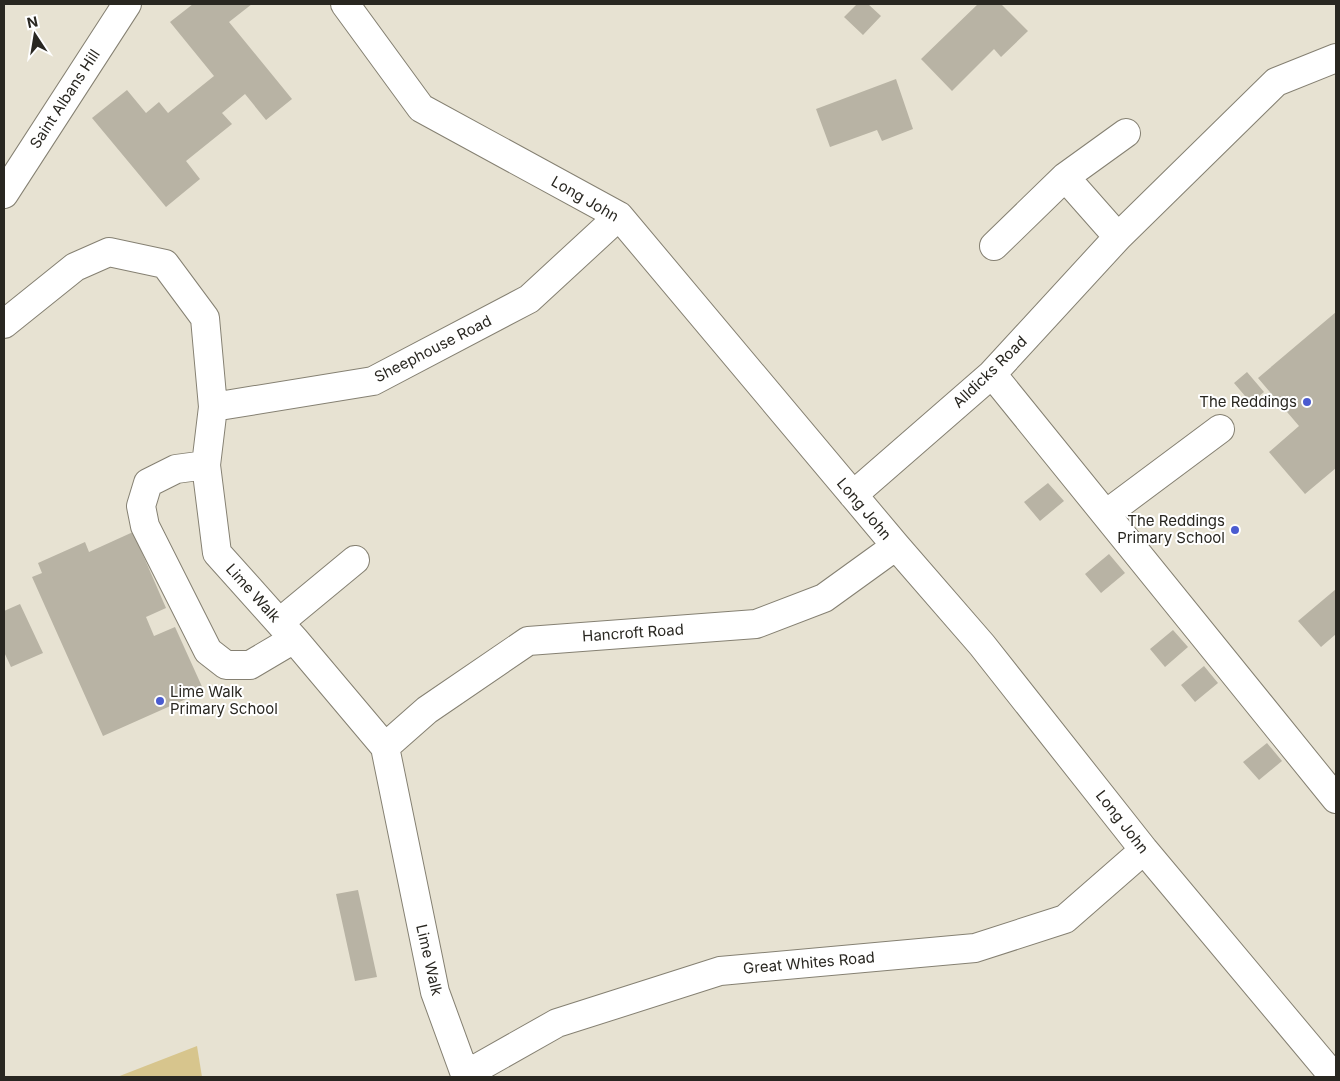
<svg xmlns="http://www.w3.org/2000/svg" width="1340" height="1081" font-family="Inter,sans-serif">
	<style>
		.green { fill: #d7c58d }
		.building { fill: #b8b3a4 }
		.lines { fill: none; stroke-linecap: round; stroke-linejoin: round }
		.minor-casing { stroke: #858072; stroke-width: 30 }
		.minor { stroke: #fff; stroke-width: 28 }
		.poi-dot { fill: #4a5bd0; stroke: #fff; stroke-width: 2 }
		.labels { text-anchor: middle; stroke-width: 4; stroke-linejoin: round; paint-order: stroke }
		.street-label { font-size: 15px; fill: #292721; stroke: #fff }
		.poi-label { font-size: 15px; fill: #292721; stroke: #fff; text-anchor: end }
	</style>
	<rect width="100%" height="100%" fill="#e7e2d2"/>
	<path class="green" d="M 197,1046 L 202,1077 L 117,1077 Z"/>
	<path class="building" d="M 193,4 L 252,4 L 229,22 L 292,99 L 266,120 L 245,94 L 222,113 L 232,124 L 186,161 L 200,179 L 166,207 L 92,118 L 127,90 L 146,113 L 159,102 L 168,113 L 214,76 L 170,22 Z
		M 857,4 L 868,4 L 881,16 L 863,35 L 844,17 Z
		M 978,4 L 1001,4 L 1028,31 L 1001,57 L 994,49 L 952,91 L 921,59 Z
		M 896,79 L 913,129 L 882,141 L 877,130 L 830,147 L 816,109 Z
		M 1336,312 L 1336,468 L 1305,494 L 1269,452 L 1299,426 L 1258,378 Z
		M 1247,372 L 1264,392 L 1251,403 L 1234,383 Z
		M 1048,483 L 1064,501 L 1040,521 L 1024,502 Z
		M 133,532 L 166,608 L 146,617 L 154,636 L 175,627 L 204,691 L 103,736 L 32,577 L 42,573 L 38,563 L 85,542 L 89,552 Z
		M 1109,554 L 1125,573 L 1101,593 L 1085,574 Z
		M 1336,589 L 1336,634 L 1321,647 L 1298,621 Z
		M 20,604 L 43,653 L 11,667 L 4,652 L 4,611 Z
		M 1173,630 L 1188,647 L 1165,667 L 1150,649 Z
		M 1204,666 L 1218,683 L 1195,702 L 1181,685 Z
		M 1267,743 L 1282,761 L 1259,780 L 1243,762 Z
		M 358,890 L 377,977 L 355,981 L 336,894 Z"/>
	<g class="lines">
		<defs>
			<path id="minor" d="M 345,4 L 421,108 L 619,216 L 896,546 L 982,645 L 1144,850 L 1334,1077
				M 1065,177 L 1118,237
				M 4,194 L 127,4
				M 994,246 L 1065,177 L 1126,133
				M 4,324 L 75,267 L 109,252 L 165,264 L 205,318 L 213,407 L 206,465 L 217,553 L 294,639 L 385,747 L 435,992 L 466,1077
				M 992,374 L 1336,799
				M 213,407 L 373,381 L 529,299 L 619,216
				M 206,465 L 176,469 L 148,483 L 141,506 L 145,526 L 208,651 L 226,665 L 250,665 L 294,639
				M 853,495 L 992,374 L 1118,237 L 1276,82 L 1336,58
				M 1106,514 L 1220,429
				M 280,622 L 355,560
				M 385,747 L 427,710 L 528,641 L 756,624 L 824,598 L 896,546
				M 465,1075 L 557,1023 L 720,971 L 975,948 L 1065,919 L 1144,850"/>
		</defs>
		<use href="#minor" class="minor-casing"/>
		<use href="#minor" class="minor"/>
	</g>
	<g class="poi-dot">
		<circle cx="1307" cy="402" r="5"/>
		<circle cx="1235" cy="530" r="5"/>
		<circle cx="160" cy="701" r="5"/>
	</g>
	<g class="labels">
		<g class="street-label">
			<text transform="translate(65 99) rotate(-57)" y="5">Saint Albans Hill</text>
			<text transform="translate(585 199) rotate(30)" y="5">Long John</text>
			<text transform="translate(433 349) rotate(-27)" y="5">Sheephouse Road</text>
			<text transform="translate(990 372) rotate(-44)" y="5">Alldicks Road</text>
			<text transform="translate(864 509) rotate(50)" y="5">Long John</text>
			<text transform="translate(253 593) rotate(48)" y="5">Lime Walk</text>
			<text transform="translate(633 633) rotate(-4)" y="5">Hancroft Road</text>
			<text transform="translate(1122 822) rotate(52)" y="5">Long John</text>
			<text transform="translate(429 960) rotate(77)" y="5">Lime Walk</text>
			<text transform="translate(809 963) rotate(-5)" y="5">Great Whites Road</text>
		</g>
		<g class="poi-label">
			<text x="1297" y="407">The Reddings</text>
			<text x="1225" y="526">The Reddings<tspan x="1225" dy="17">Primary School</tspan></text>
			<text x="170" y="697" text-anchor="start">Lime Walk<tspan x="170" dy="17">Primary School</tspan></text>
		</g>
	</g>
	<rect width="1340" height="1081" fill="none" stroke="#292721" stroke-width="10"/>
	<g transform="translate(35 35) rotate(348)" stroke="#ffffff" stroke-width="4" paint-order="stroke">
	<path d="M0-4L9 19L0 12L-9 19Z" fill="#292721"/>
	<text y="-8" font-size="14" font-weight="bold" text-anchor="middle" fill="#292721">N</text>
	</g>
</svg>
